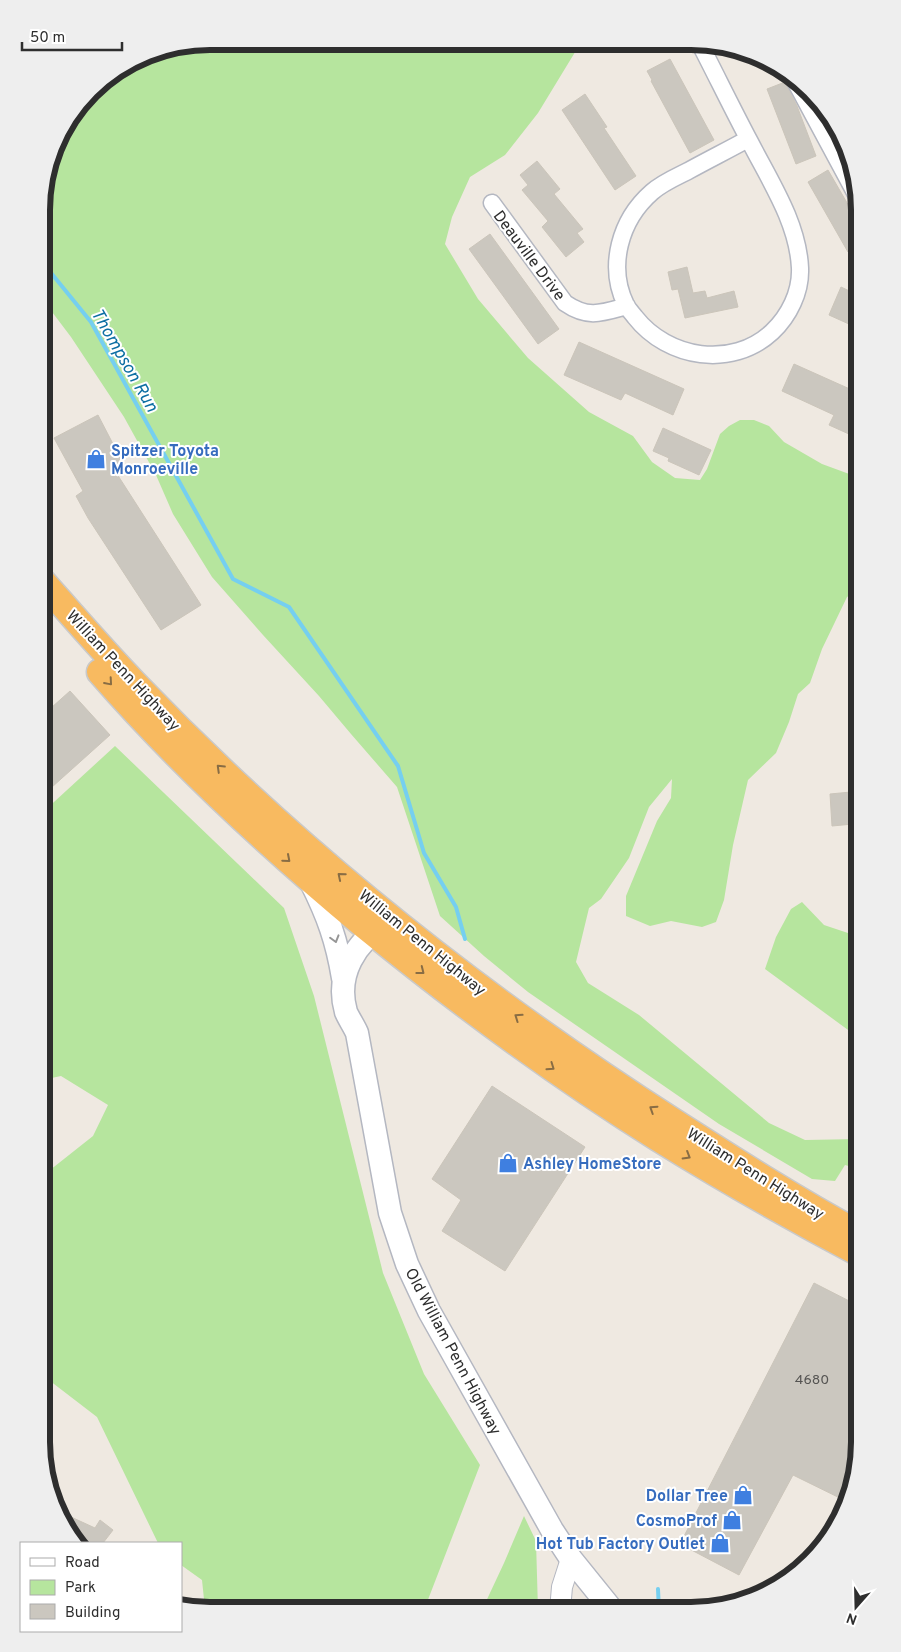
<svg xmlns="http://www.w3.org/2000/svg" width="901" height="1652" font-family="Overpass,sans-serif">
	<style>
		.green { fill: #b6e59e }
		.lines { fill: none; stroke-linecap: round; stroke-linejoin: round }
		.stream { stroke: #75cff0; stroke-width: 4 }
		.building { fill: #cbc7bf; stroke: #cbc5ba }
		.minor-casing { stroke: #b4b7c1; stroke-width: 19 }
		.tertiary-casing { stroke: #b4b7c1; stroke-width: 22 }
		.secondary-casing { stroke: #b4b7c1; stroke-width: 25 }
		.trunk-casing { stroke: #c9c9c9; stroke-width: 29 }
		.minor { stroke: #fff; stroke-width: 16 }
		.tertiary { stroke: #fff; stroke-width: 20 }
		.secondary { stroke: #fff; stroke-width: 22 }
		.trunk { stroke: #f8ba60; stroke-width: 26 }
		.oneway { stroke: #896d44 }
		.oneway2 { stroke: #969696 }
		.labels { text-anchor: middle; stroke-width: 4; stroke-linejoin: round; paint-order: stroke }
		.number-label { font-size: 14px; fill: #555452 }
		.street-label { font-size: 16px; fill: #2e2e2e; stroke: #fff }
		.shop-label { font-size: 16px; font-weight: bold; fill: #366cbe; stroke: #fff; text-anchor: end }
		.water-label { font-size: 18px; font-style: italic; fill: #0d6fa3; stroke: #fff }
		.rim { fill: none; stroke: #2e2e2e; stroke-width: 6 }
	</style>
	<rect width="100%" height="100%" fill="#efe9e1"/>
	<path class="green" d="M 210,41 L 580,44 L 538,113 L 505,155 L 470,177 L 452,217 L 445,244 L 478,299 L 528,358 L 589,412 L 633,436 L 652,462 L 675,478 L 700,480 L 707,469 L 720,434 L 729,426 L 740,420 L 754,420 L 769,426 L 784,442 L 822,464 L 852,475 L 860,479 L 860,588 L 847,597 L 822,649 L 810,683 L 798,694 L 789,722 L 776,753 L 748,780 L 733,845 L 724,900 L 716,922 L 702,927 L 671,921 L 650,926 L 626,916 L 626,896 L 657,821 L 671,798 L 672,779 L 649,807 L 629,858 L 601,899 L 589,908 L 576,962 L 588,983 L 639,1015 L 769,1123 L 805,1140 L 859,1139 L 859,1169 L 845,1165 L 835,1181 L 812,1179 L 719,1124 L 528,992 L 484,956 L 440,916 L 397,787 L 351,734 L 319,696 L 263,635 L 212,577 L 173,514 L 156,475 L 124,417 L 71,337 L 43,300 L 43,188 L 59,135 L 99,83 L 146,54 Z
		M 115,746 L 284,908 L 314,996 L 383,1273 L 424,1374 L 480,1465 L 424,1610 L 205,1609 L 202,1580 L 181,1565 L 181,1543 L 158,1543 L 97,1417 L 41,1374 L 42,1182 L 45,1174 L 93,1136 L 108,1105 L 61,1076 L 42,1080 L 42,813 Z
		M 802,902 L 824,925 L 860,937 L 859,1038 L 765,969 L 776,937 L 791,909 Z
		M 524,1516 L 536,1541 L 538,1610 L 482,1610 L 504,1563 Z"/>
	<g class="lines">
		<path class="stream" d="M 43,263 L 91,322 L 233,579 L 289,607 L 398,766 L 424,853 L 456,907 L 465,939
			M 658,1589 L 659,1611"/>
	</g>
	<path class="building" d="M 670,59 L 714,140 L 690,153 L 651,81 L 652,80 L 647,71 Z
		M 785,82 L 797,106 L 816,156 L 796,164 L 767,89 Z
		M 585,94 L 607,127 L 604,128 L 636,176 L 615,190 L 562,110 Z
		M 537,161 L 560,189 L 554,194 L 583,229 L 577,233 L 584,242 L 566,257 L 542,227 L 548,221 L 522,190 L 528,185 L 520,175 Z
		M 828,170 L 854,215 L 849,217 L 860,236 L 860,245 L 848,252 L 808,182 Z
		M 490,234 L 559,329 L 538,344 L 469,249 Z
		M 687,267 L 693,293 L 705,291 L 707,298 L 734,291 L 738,307 L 685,318 L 678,289 L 672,290 L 668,272 Z
		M 841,287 L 860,296 L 860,329 L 829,315 Z
		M 579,342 L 684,389 L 673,415 L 625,393 L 621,400 L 564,375 Z
		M 794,364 L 852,390 L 848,399 L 860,404 L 860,439 L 829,425 L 834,415 L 782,391 Z
		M 98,415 L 126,469 L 117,474 L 201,605 L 161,630 L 88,518 L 76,496 L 83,491 L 54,438 Z
		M 663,428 L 711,450 L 699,475 L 668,461 L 669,458 L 653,451 Z
		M 70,691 L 110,735 L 42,796 L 42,716 Z
		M 851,792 L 853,824 L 832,826 L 830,794 Z
		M 492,1086 L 585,1147 L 505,1271 L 442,1231 L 461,1200 L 432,1179 Z
		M 814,1283 L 859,1306 L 859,1453 L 848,1502 L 793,1475 L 739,1575 L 680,1544 Z
		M 58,1511 L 95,1528 L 100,1520 L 113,1530 L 103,1543 L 87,1543 L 72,1537 Z"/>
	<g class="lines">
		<defs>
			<path id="minor" d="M 700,44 C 717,77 733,110 750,142 C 770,181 798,223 800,268 C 801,292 789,316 772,332 C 732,369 668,359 635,317 C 632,313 628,309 626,305 C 607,266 620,220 652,192 C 662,183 676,177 688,171 C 708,160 728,150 748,139
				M 794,79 L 858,198
				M 492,203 L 565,303 C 588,319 602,313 627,306"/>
			<path id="tertiary" d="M 560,1610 L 562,1587 L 571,1559"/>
			<path id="secondary" d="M 311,882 C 328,916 337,941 343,978
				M 387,922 C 356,942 335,974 346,1012 C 349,1019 354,1026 357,1033 L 390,1213 L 407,1264 L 429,1311 L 552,1530 L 571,1559 L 613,1611"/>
			<path id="trunk" d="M 42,581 C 72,615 102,650 134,683 C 295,851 479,997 674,1122 C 735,1161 796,1200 859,1234
				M 100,672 C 181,765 271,848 365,926 C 458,1002 556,1074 658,1138 C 724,1179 791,1217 859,1253"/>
		</defs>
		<use href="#minor" class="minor-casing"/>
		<use href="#tertiary" class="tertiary-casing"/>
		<use href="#secondary" class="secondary-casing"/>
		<use href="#trunk" class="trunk-casing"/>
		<use href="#minor" class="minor"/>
		<use href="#tertiary" class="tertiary"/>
		<use href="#secondary" class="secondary"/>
		<use href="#trunk" class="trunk"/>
	</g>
	<defs><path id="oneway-chevron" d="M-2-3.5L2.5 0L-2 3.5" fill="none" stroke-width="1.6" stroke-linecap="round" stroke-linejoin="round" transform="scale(1.25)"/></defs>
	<g class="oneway">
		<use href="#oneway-chevron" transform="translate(109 682) rotate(49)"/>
		<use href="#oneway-chevron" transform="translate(220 768) rotate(-136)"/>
		<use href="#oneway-chevron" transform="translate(287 859) rotate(41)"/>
		<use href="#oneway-chevron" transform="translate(341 876) rotate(-140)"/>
		<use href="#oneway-chevron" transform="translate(421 971) rotate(38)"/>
		<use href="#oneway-chevron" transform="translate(518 1017) rotate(-145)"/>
		<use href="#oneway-chevron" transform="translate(551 1067) rotate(35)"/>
		<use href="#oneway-chevron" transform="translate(653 1109) rotate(-147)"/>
		<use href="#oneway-chevron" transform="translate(687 1156) rotate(31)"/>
	</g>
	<use class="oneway2" href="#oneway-chevron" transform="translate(335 939) rotate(74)"/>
	<defs>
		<symbol id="shop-bare" viewBox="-9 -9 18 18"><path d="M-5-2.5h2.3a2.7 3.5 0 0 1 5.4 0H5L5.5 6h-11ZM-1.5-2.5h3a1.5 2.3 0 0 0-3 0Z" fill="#3f7fe0" stroke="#fff" stroke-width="2.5" paint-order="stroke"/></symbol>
	</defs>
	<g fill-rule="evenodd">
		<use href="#shop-bare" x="82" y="445" width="28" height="28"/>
		<use href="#shop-bare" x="494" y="1149" width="28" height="28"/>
		<use href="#shop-bare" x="729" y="1481" width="28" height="28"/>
		<use href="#shop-bare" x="718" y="1506" width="28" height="28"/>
		<use href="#shop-bare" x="706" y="1529" width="28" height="28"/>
	</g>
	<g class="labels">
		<g class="number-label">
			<text x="812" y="1384">4680</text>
		</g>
		<g class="street-label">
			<text transform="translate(530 255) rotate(53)" y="6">Deauville Drive</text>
			<text transform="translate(124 670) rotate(47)" y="6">William Penn Highway</text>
			<text transform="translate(423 942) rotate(39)" y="6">William Penn Highway</text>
			<text transform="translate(756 1173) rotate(32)" y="6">William Penn Highway</text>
			<text transform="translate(454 1351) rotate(62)" y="6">Old William Penn Highway</text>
		</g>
		<g class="shop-label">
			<text x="111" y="456" text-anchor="start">Spitzer Toyota<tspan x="111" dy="18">Monroeville</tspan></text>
			<text x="523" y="1169" text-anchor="start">Ashley HomeStore</text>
			<text x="728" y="1501">Dollar Tree</text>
			<text x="717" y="1526">CosmoProf</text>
			<text x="705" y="1549">Hot Tub Factory Outlet</text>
		</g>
		<g class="water-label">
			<text transform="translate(125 360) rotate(60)" y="6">Thompson Run</text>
		</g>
	</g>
	<path d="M0 0H901V1652H0ZM210 50H691A160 160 0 0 1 851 210V1442A160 160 0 0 1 691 1602H210A160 160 0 0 1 50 1442V210A160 160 0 0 1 210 50Z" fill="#eee" fill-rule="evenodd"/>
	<path class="rim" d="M210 50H691A160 160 0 0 1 851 210V1442A160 160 0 0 1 691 1602H210A160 160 0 0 1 50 1442V210A160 160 0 0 1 210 50Z"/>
	<rect x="20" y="1542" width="162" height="90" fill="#ffffff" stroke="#ababab"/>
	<rect x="30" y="1558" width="25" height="8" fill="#ffffff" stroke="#ababab"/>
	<text x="65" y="1567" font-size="15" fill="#2e2e2e">Road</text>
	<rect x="30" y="1580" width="25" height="15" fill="#b6e59e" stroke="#ababab"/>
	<text x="65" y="1592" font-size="15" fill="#2e2e2e">Park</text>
	<rect x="30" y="1604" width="25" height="15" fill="#cbc7bf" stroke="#ababab"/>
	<text x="65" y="1617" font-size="15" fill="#2e2e2e">Building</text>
	<g transform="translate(856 1607) rotate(200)" stroke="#ffffff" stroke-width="4" paint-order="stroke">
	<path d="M0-4L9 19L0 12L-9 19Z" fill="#2e2e2e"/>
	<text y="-8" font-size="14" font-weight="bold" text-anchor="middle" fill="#2e2e2e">N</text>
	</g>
	<path d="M22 42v8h100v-8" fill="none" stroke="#2e2e2e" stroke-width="2.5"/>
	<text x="30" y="42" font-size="15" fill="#2e2e2e" stroke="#ffffff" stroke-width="4" paint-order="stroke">50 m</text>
</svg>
